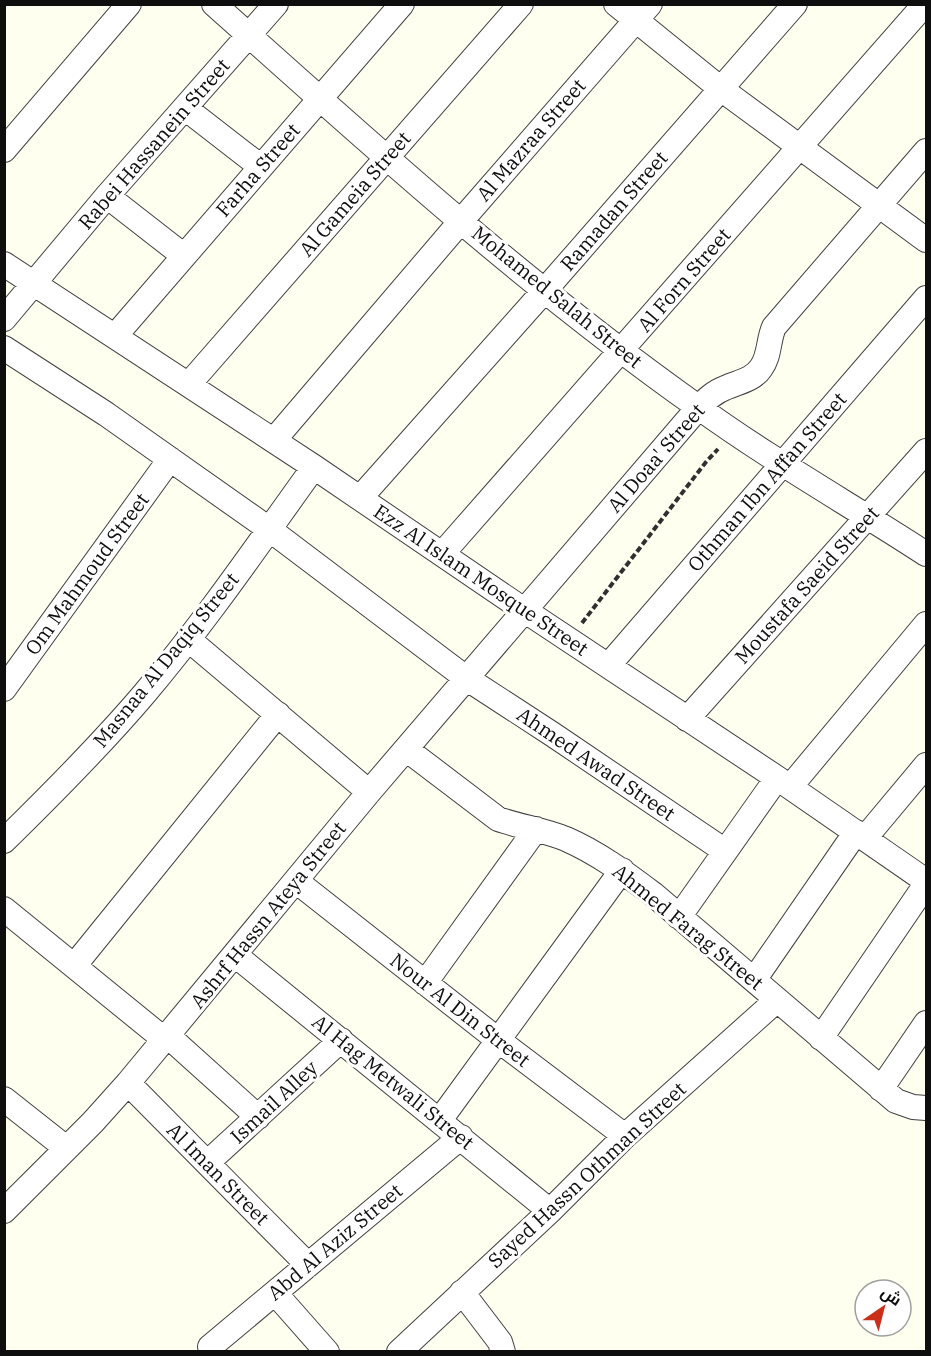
<svg xmlns="http://www.w3.org/2000/svg" width="931" height="1356" font-family="'IBM Plex Serif',Cairo,serif">
	<style>
		.lines { fill: none; stroke-linecap: round; stroke-linejoin: round }
		.street-casing { stroke: #414141; stroke-width: 26 }
		.path { stroke: #303030; stroke-width: 4; stroke-dasharray: 6 3; stroke-linecap: butt }
		.street { stroke: #fff; stroke-width: 24 }
		.labels { text-anchor: middle; stroke-width: 6; stroke-linejoin: round; paint-order: stroke }
		.street-label { font-size: 20px; fill: #0e0e0e; stroke: #fff }
	</style>
	<rect width="100%" height="100%" fill="#ffffef"/>
	<g class="lines">
		<defs>
			<path id="street" d="M 214,4 C 370,144 527,286 698,407 C 771,460 851,505 926,554
				M 616,4 L 721,89 L 926,240
				M 185,108 L 261,167
				M 4,150 L 129,4
				M 107,196 L 184,256
				M 4,264 L 314,467 L 524,610 L 777,778 L 926,881
				M 4,319 L 107,196 L 276,4
				M 115,336 L 402,4
				M 4,348 L 106,414 L 269,529 L 466,678 L 552,734 L 725,851
				M 189,384 L 521,4
				M 274,440 L 461,221 L 650,4
				M 360,498 L 545,290 L 795,4
				M 442,554 L 925,4
				M 188,639 L 369,792
				M 608,666 L 926,298
				M 4,689 L 170,459
				M 687,719 L 926,451
				M 406,749 L 498,819 C 521,827 544,830 566,839 C 598,853 625,873 653,894 L 896,1101 L 913,1107 L 926,1108
				M 790,787 L 926,624
				M 865,838 L 926,765
				M 4,841 C 53,793 101,745 145,693 C 206,621 259,543 314,467
				M 296,881 L 498,1040 L 625,1136
				M 4,909 L 165,1040
				M 679,917 L 777,778
				M 235,955 L 550,1211
				M 74,966 L 278,714
				M 754,980 L 856,832
				M 425,983 L 536,829
				M 168,1036 L 258,1117
				M 821,1038 L 926,884
				M 128,1083 L 308,1265
				M 881,1089 L 926,1023
				M 4,1099 L 66,1148
				M 440,1120 L 622,870
				M 207,1163 L 341,1040
				M 4,1211 L 93,1122 L 128,1083 L 369,792 L 698,408 C 706,400 714,392 725,388 C 738,382 753,380 761,368 C 770,356 768,340 774,327 L 926,151
				M 462,1292 L 500,1342 L 503,1352
				M 275,1293 L 327,1352
				M 210,1347 L 461,1137
				M 399,1352 L 550,1211 L 625,1136 L 777,1000"/>
		</defs>
		<use href="#street" class="street-casing"/>
		<path class="path" d="M 582,623 L 706,462 L 718,449"/>
		<use href="#street" class="street"/>
	</g>
	<g class="labels">
		<g class="street-label">
			<text transform="translate(531 140) rotate(-49)" y="7">Al Mazraa Street</text>
			<text transform="translate(154 144) rotate(-49)" y="7">Rabei Hassanein Street</text>
			<text transform="translate(258 170) rotate(-49)" y="7">Farha Street</text>
			<text transform="translate(355 194) rotate(-49)" y="7">Al Gameia Street</text>
			<text transform="translate(614 211) rotate(-49)" y="7">Ramadan Street</text>
			<text transform="translate(684 280) rotate(-49)" y="7">Al Forn Street</text>
			<text transform="translate(557 297) rotate(39)" y="7">Mohamed Salah Street</text>
			<text transform="translate(656 458) rotate(-49)" y="7">Al Doaa' Street</text>
			<text transform="translate(767 482) rotate(-49)" y="7">Othman Ibn Affan Street</text>
			<text transform="translate(87 574) rotate(-54)" y="7">Om Mahmoud Street</text>
			<text transform="translate(481 580) rotate(34)" y="7">Ezz Al Islam Mosque Street</text>
			<text transform="translate(807 585) rotate(-48)" y="7">Moustafa Saeid Street</text>
			<text transform="translate(166 660) rotate(-51)" y="7">Masnaa Al Daqiq Street</text>
			<text transform="translate(596 764) rotate(34)" y="7">Ahmed Awad Street</text>
			<text transform="translate(268 915) rotate(-51)" y="7">Ashrf Hassn Ateya Street</text>
			<text transform="translate(688 927) rotate(39)" y="7">Ahmed Farag Street</text>
			<text transform="translate(460 1010) rotate(38)" y="7">Nour Al Din Street</text>
			<text transform="translate(393 1082) rotate(39)" y="7">Al Hag Metwali Street</text>
			<text transform="translate(274 1102) rotate(-43)" y="7">Ismail Alley</text>
			<text transform="translate(218 1174) rotate(45)" y="7">Al Iman Street</text>
			<text transform="translate(587 1175) rotate(-43)" y="7">Sayed Hassn Othman Street</text>
			<text transform="translate(335 1242) rotate(-40)" y="7">Abd Al Aziz Street</text>
		</g>
	</g>
	<rect width="931" height="1356" fill="none" stroke="#0e0e0e" stroke-width="12"/>
	<g transform="translate(883 1308) rotate(35)"><circle r="28" fill="#ffffff" stroke="#9f9f9f" stroke-width="1.5"/>
	<path d="M0-4.5L10 22L0 15L-10 22Z" fill="#ca2f1a"/>
	<text y="-9" font-size="16" font-weight="bold" text-anchor="middle" fill="#0e0e0e">ش</text>
	</g>
</svg>
